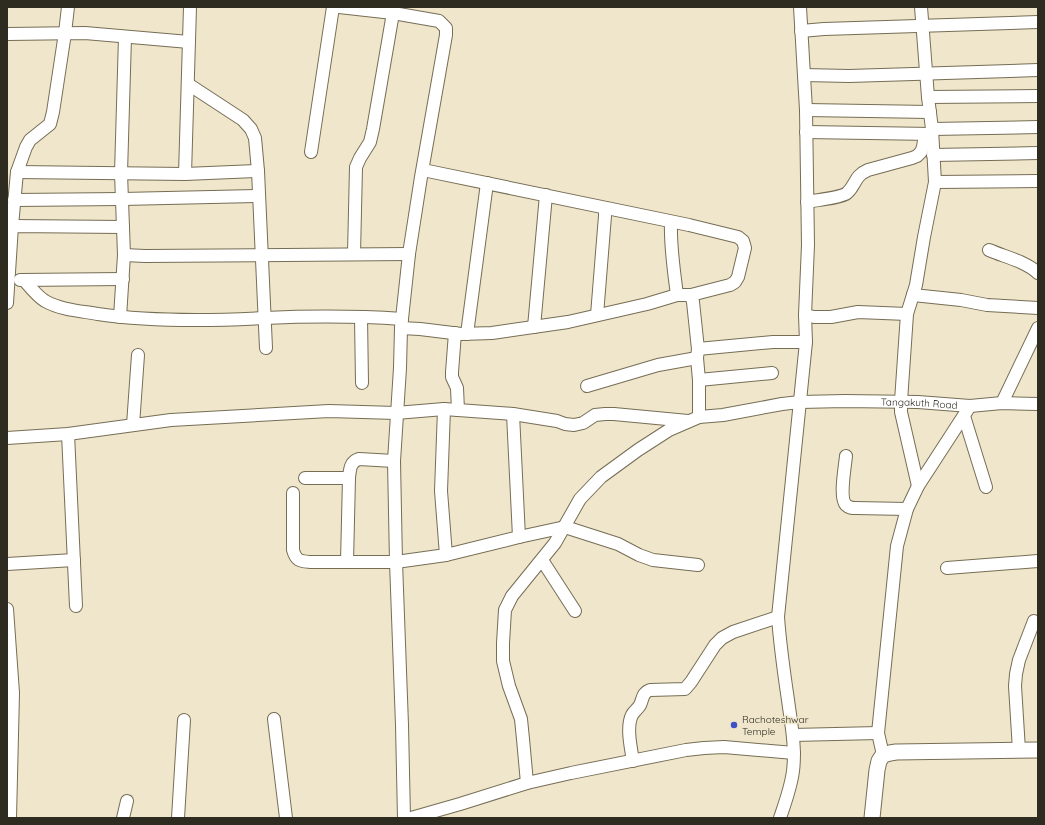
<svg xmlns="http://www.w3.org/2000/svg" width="1045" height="825" font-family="Quicksand,sans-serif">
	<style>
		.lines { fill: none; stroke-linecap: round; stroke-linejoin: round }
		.minor-casing { stroke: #766d55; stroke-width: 14 }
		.major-casing { stroke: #766d55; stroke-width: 17 }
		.minor { stroke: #fff; stroke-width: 12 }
		.major { stroke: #fff; stroke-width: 15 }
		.poi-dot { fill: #3e51c5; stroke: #efe6cb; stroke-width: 1.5 }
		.labels { text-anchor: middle; stroke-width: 3; stroke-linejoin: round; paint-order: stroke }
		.street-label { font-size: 10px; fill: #2e2b21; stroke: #efe6cb }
		.poi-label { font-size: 10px; fill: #2e2b21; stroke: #efe6cb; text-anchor: start }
	</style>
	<rect width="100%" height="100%" fill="#efe6cb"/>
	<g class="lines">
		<defs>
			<g id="minor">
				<path d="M 339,7 L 393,13 L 439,21 L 446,28 L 446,35 L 421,177 L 409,254 L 401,328 L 400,368 L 394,461 L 396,562 L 446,555 L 519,537 L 565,527 L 618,544 L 639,555 L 653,560 L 698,565"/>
				<path d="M 801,31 L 824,29 L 1038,22"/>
				<path d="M 7,34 L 85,33 L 189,42"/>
				<path d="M 804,75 L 849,76 L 1038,70"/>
				<path d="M 188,84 L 243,120 L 251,129 L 255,138 L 258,171 L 266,348"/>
				<path d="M 928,97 L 1038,96"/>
				<path d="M 806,110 L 930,112"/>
				<path d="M 932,129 L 1038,127"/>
				<path d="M 806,132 L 932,134"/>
				<path d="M 311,152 L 333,7"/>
				<path d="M 933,155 L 1038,153"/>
				<path d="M 17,172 L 185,174 L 258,171"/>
				<path d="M 185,174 L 190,7"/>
				<path d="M 935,182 L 1038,181"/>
				<path d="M 14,200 L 122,199 L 259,196"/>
				<path d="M 807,202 C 816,200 841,198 847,193 C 856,185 854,176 868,170 L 912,158 L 917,156 L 921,152 L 923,147 L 925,134"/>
				<path d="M 671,222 C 670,246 674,271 677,295"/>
				<path d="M 7,228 L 12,226 L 123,227"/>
				<path d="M 989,250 C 1005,257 1025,261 1038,273"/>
				<path d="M 354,254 L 356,167 L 360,158 L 370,142 L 373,129 L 393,13"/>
				<path d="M 124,255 L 145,256 L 409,254"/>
				<path d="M 20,280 L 123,279"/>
				<path d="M 24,280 C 30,287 37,296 45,301 C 61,310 81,311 98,314 C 153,322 210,321 265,318 C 311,316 357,316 402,319"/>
				<path d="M 691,295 L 693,302 L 698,349 L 697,358 L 699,380 L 699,417"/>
				<path d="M 913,295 L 961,300 L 987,305 L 1038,308"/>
				<path d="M 7,303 L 12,226 L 17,172 L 26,147 L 30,140 L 50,124 L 53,112 L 65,33 L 68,7"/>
				<path d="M 597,315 L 605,216 L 605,208"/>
				<path d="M 805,315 L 814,317 L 831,317 L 858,312 L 907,314"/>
				<path d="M 120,317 L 124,255 L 121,173 L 125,37"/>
				<path d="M 361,317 L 362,383"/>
				<path d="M 534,327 L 546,195"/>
				<path d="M 401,328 L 420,329 L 461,334 L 492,333 L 568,322 L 647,304 L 677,295 L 691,295 L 730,285 L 735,282 L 738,277 L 745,248 L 743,241 L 738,237 L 689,225 L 423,170"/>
				<path d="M 455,333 L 452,372 L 452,377 L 457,388 L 458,410"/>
				<path d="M 467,334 L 487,183"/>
				<path d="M 698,349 L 773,342 L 806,342"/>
				<path d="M 699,380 L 772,373"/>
				<path d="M 587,386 L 658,365 L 697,358"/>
				<path d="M 1002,403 L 1038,328"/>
				<path d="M 444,409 L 441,491 L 446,555"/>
				<path d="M 513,414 L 519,537"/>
				<path d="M 964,416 L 986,487"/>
				<path d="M 133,425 L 138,355"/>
				<path d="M 68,434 L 76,606"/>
				<path d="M 7,438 L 68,434 L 171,420 L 329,411 L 396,413 L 444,409 L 513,414 L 557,421 L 565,424 L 574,425 L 583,423 L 595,415 L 605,414 L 614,414 L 688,421"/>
				<path d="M 846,456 C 845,467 839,498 846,505 C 849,508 852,508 856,508 L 907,509"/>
				<path d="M 305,478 L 349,478 C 350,469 350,462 359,459 L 394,461"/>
				<path d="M 918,486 L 901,412 L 901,401 L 907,314 L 916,285 L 924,237 L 935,182 L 932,129 L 928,97 L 921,7"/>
				<path d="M 293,493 L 293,550 C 296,561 300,561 310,562 L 396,562 L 402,725 L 404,818"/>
				<path d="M 542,560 L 575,611"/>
				<path d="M 347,562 L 349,478"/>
				<path d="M 7,564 L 74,560"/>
				<path d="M 947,568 L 1038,561"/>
				<path d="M 7,609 L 13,693 L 10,818"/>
				<path d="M 274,719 L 286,818"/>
				<path d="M 793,735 L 878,733"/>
				<path d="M 1019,750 L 1015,686 L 1016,674 L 1019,660 L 1034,621"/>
				<path d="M 883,755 L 878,733 L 897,546 L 907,509 L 918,486 L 970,406"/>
				<path d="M 633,761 C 631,748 626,727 632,715 C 634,711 638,709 640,705 C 643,699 642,693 650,690 L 685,689 L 691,682 L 715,645 L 722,638 L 733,632 L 778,617"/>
				<path id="s1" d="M 527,783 L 523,739 L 521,719 L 509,686 L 503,661 L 503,643 L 505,610 L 512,596 L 555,543 L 580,499 L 601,477 L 638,450 L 669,430 L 699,417 L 723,415 L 782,404 L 800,402 L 845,401 L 918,402 L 970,406 L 1002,403 L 1038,404"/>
				<path d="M 123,818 L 127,801"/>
				<path d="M 178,818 L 184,720"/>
				<path d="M 411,818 L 460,804 L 527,783 L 571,773 L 686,750 L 704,748 L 724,747 L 794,753"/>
				<path d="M 780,818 C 785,803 791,787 793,771 C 796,747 791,723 788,700 C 784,673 780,645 778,617 L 806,342 L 805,315 L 808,245 L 806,110 L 800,7"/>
			</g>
			<path id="major" d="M 872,818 L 877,770 L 879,761 L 883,755 L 890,753 L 896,752 L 1038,750"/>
		</defs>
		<use href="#minor" class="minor-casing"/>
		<use href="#major" class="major-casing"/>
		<use href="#minor" class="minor"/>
		<use href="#major" class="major"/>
	</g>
	<circle class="poi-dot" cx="734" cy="725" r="4"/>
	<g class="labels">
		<g class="street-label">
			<text dy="4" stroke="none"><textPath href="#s1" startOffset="678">Tangakuth Road</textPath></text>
		</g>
		<g class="poi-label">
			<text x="742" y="723">Rachoteshwar<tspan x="742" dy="12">Temple</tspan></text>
		</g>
	</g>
	<rect width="1045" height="825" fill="none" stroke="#2e2b21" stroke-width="16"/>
</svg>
